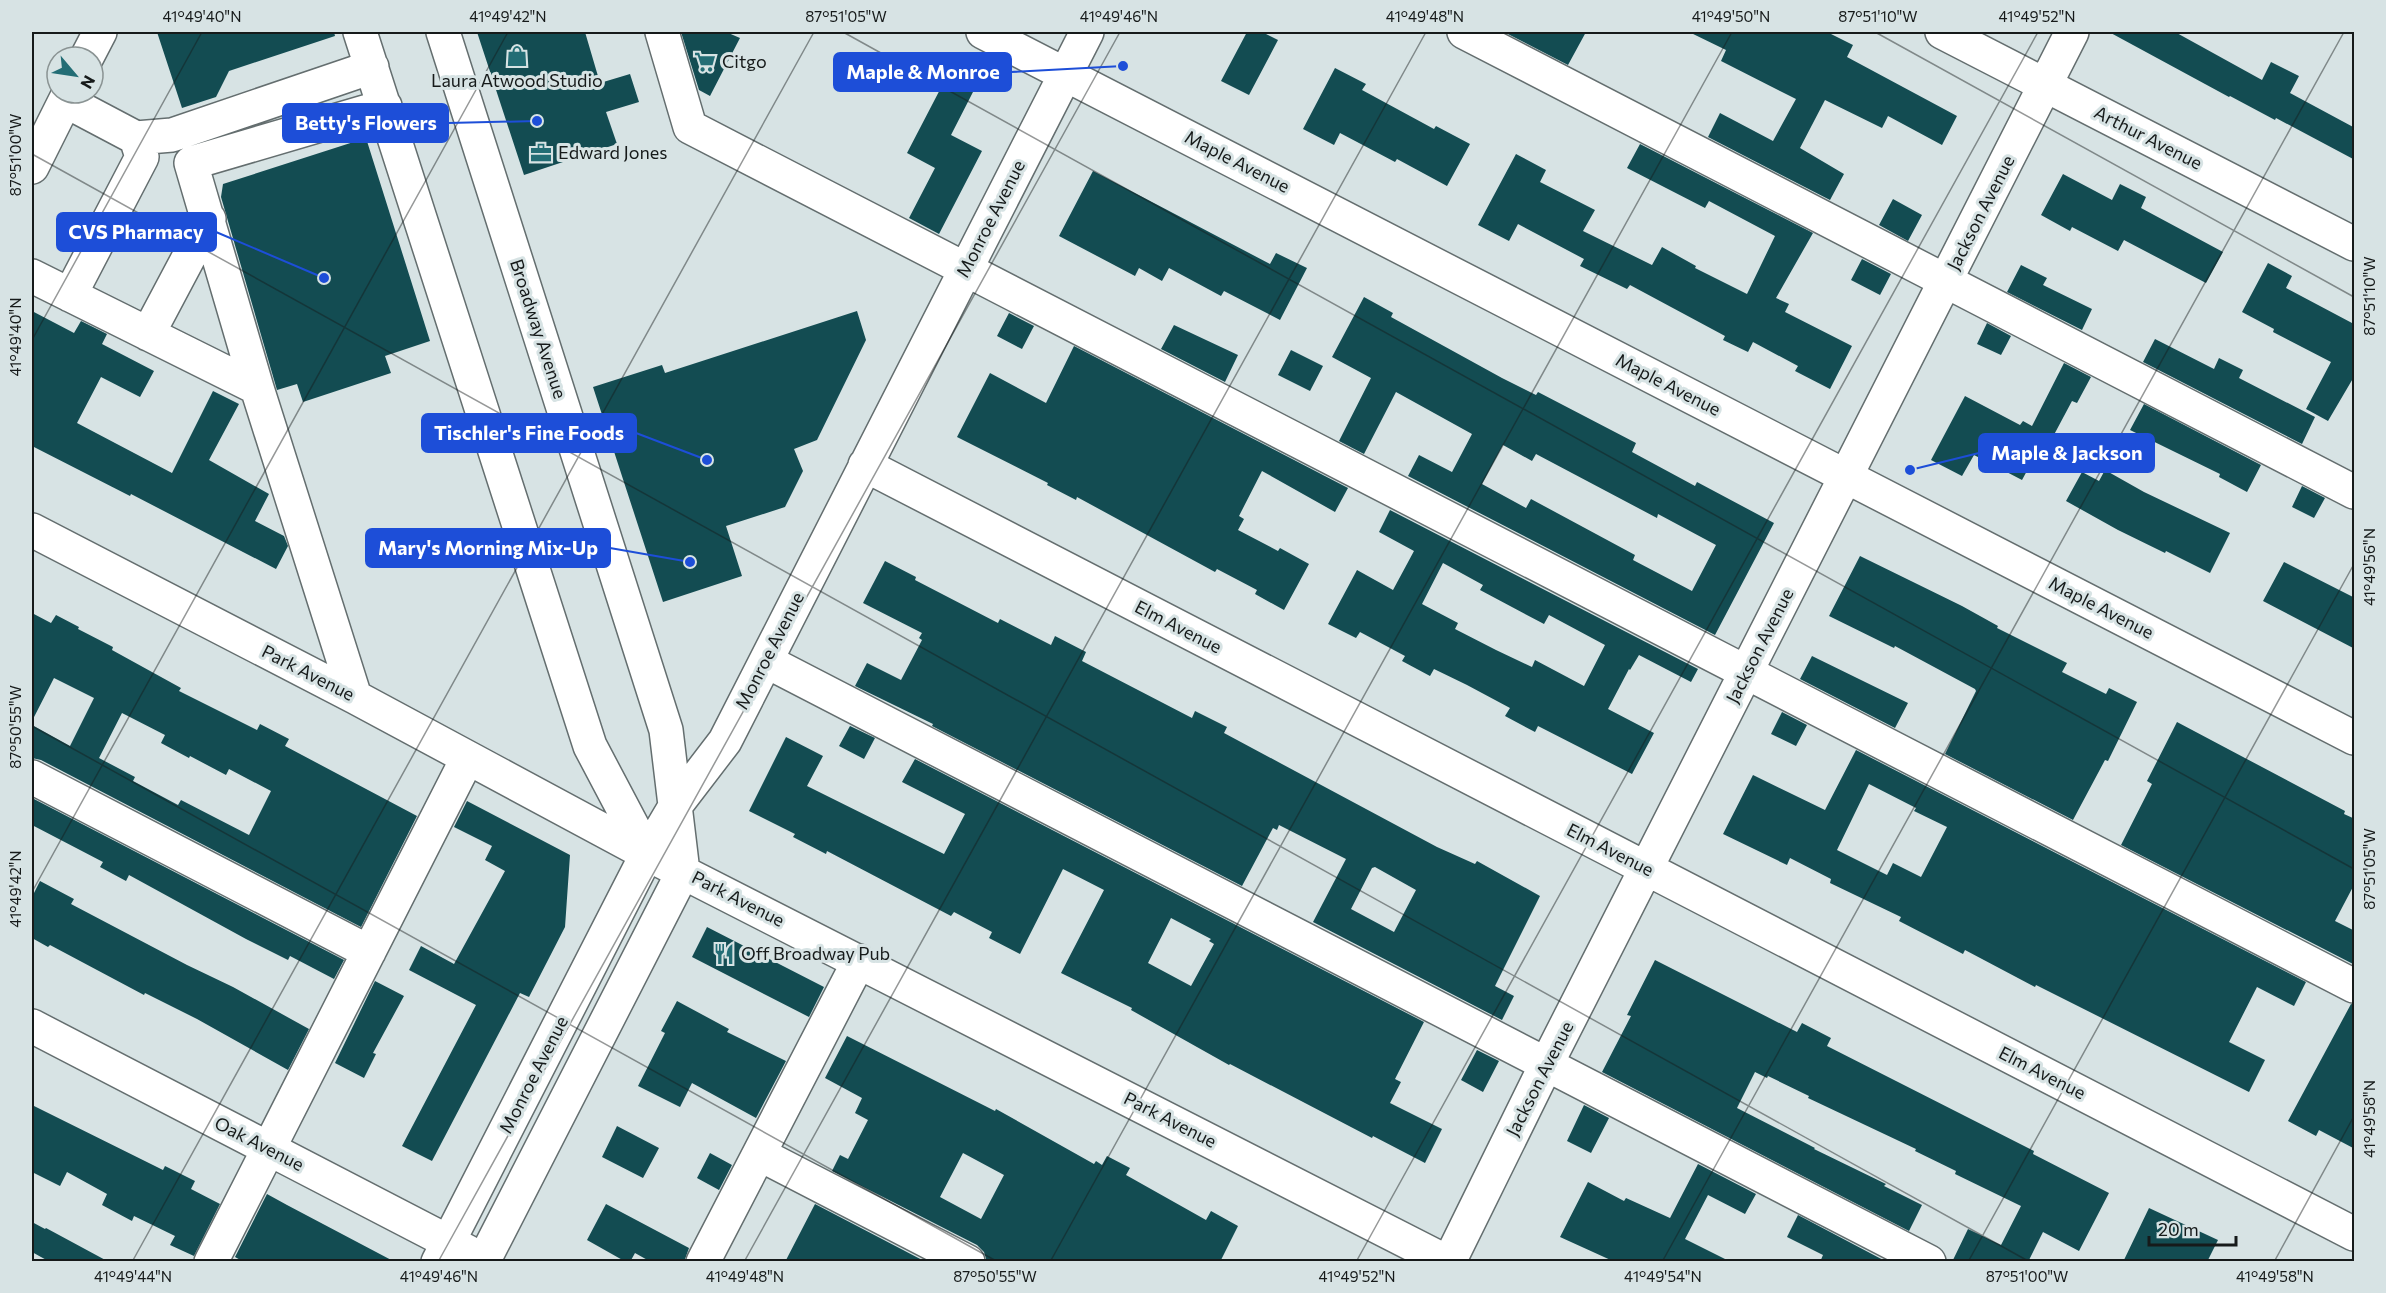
<svg xmlns="http://www.w3.org/2000/svg" width="2386" height="1293" font-family="Commissioner,sans-serif">
	<style>
		.building { fill: #134c52; fill-rule: evenodd }
		.lines { fill: none; stroke-linecap: round; stroke-linejoin: round }
		.minor-casing { stroke: #646e6f; stroke-width: 36 }
		.minor { stroke: #fff; stroke-width: 33 }
		.ticks { fill: none; stroke: #161a1a; stroke-width: 1.5; stroke-opacity: 0.45 }
		.labels { text-anchor: middle; stroke-width: 6; stroke-linejoin: round; paint-order: stroke }
		.poi-label { font-size: 18px; fill: #161a1a; stroke: #d7e3e4; text-anchor: start }
		.street-label { font-size: 18px; fill: #161a1a; stroke: #d7e3e4 }
		.leader { fill: none; stroke: #1d4ed8; stroke-width: 2 }
		.callout-dot { fill: #1d4ed8; stroke: #d7e3e4; stroke-width: 2 }
		.callout { fill: #1d4ed8; stroke: #1d4ed8; stroke-width: 2 }
		.callout-label { font-size: 20px; text-anchor: middle; font-weight: bold; fill: #fff }
		.neatline { fill: none; stroke: #161a1a; stroke-width: 2 }
		.ticks-label { font-size: 15px; text-anchor: middle; fill: #161a1a }
	</style>
	<rect width="100%" height="100%" fill="#d7e3e4"/>
	<path class="building" d="M 157,32 L 334,32 L 335,36 L 229,71 L 216,97 L 182,108 Z
		M 477,32 L 585,32 L 600,83 L 630,74 L 639,102 L 606,112 L 617,144 L 524,175 Z
		M 681,32 L 726,32 L 740,38 L 710,96 L 699,90 Z
		M 1247,32 L 1262,32 L 1278,40 L 1249,95 L 1221,81 Z
		M 1504,32 L 1586,32 L 1568,65 Z
		M 1689,32 L 1827,32 L 1853,45 L 1847,57 L 1957,116 L 1942,145 L 1888,116 L 1882,128 L 1825,100 L 1800,148 L 1844,174 L 1830,200 L 1708,137 L 1720,113 L 1773,141 L 1796,99 L 1721,61 L 1726,50 Z
		M 2109,32 L 2175,32 L 2262,80 L 2271,62 L 2299,76 L 2290,93 L 2355,128 L 2355,160 L 2276,118 L 2275,120 L 2230,96 L 2229,97 Z
		M 1335,68 L 1366,84 L 1362,90 L 1434,129 L 1436,126 L 1470,144 L 1447,186 L 1397,159 L 1395,162 L 1340,133 L 1334,145 L 1303,129 Z
		M 946,78 L 973,92 L 951,135 L 982,151 L 939,234 L 909,218 L 935,168 L 907,153 Z
		M 366,138 L 430,341 L 385,356 L 391,373 L 303,402 L 297,384 L 277,390 L 221,197 L 223,184 Z
		M 1640,144 L 1813,233 L 1776,298 L 1789,304 L 1785,312 L 1852,346 L 1830,389 L 1795,371 L 1798,366 L 1753,342 L 1748,352 L 1723,340 L 1725,336 L 1630,285 L 1627,289 L 1580,266 L 1584,259 L 1518,224 L 1509,241 L 1478,225 L 1516,154 L 1546,170 L 1540,182 L 1595,210 L 1583,231 L 1652,265 L 1662,247 L 1696,266 L 1695,268 L 1747,294 L 1775,236 L 1709,201 L 1705,208 L 1627,168 Z
		M 1093,171 L 1270,264 L 1276,253 L 1307,268 L 1280,320 L 1224,291 L 1221,296 L 1169,268 L 1162,281 L 1139,268 L 1135,276 L 1059,236 Z
		M 2063,174 L 2112,200 L 2120,184 L 2146,197 L 2141,208 L 2223,252 L 2206,283 L 2124,240 L 2118,251 L 2072,227 L 2070,231 L 2041,215 Z
		M 1893,199 L 1922,215 L 1908,241 L 1879,225 Z
		M 1862,259 L 1891,274 L 1880,295 L 1851,280 Z
		M 2268,263 L 2292,276 L 2286,288 L 2352,323 L 2355,318 L 2355,375 L 2328,421 L 2306,409 L 2331,362 L 2273,332 L 2274,329 L 2242,312 Z
		M 2021,265 L 2047,278 L 2043,285 L 2092,309 L 2082,330 L 2007,292 Z
		M 1364,297 L 1393,313 L 1391,317 L 1502,378 L 1536,395 L 1538,392 L 1636,443 L 1632,452 L 1695,486 L 1697,482 L 1774,523 L 1715,635 L 1408,476 L 1419,455 L 1452,472 L 1472,434 L 1396,392 L 1364,454 L 1339,441 L 1371,378 L 1332,357 ZM 1503,445 L 1532,461 L 1536,454 L 1657,518 L 1658,514 L 1716,545 L 1692,591 L 1633,560 L 1635,555 L 1531,499 L 1526,508 L 1482,484 Z
		M 32,311 L 74,333 L 81,321 L 107,334 L 102,344 L 154,371 L 140,397 L 101,377 L 77,423 L 172,473 L 213,391 L 239,404 L 209,460 L 269,494 L 255,521 L 284,536 L 288,546 L 276,569 L 131,494 L 130,496 L 32,446 Z
		M 857,311 L 866,340 L 817,440 L 794,449 L 803,471 L 785,507 L 726,526 L 742,576 L 663,602 L 593,387 L 662,365 L 665,373 Z
		M 1009,313 L 1034,326 L 1022,349 L 997,336 Z
		M 1987,323 L 2011,336 L 2001,355 L 1977,344 Z
		M 1174,325 L 1238,355 L 1225,382 L 1161,349 Z
		M 2155,339 L 2214,369 L 2219,358 L 2243,370 L 2239,378 L 2315,417 L 2302,444 L 2143,362 Z
		M 1074,346 L 1348,488 L 1335,512 L 1262,471 L 1239,516 L 1244,519 L 1238,530 L 1278,551 L 1280,548 L 1309,564 L 1284,610 L 1255,594 L 1257,590 L 1217,569 L 1215,572 L 1077,497 L 1076,500 L 1047,485 L 1048,483 L 957,437 L 990,373 L 1046,403 Z
		M 1291,350 L 1323,366 L 1310,391 L 1278,375 Z
		M 2064,363 L 2091,377 L 2077,403 L 2072,401 L 2040,461 L 2034,458 L 2022,480 L 1974,455 L 1962,476 L 1931,460 L 1965,396 L 2020,425 L 2023,421 L 2032,426 Z
		M 2144,404 L 2261,465 L 2247,492 L 2219,477 L 2220,474 L 2130,430 Z
		M 2105,470 L 2144,492 L 2230,533 L 2210,573 L 2166,551 L 2165,553 L 2118,530 L 2066,501 L 2082,472 L 2099,481 Z
		M 2302,486 L 2325,498 L 2314,518 L 2292,507 Z
		M 1390,510 L 1698,669 L 1691,682 L 1639,655 L 1630,670 L 1629,669 L 1608,709 L 1654,733 L 1632,774 L 1538,726 L 1535,732 L 1505,716 L 1510,708 L 1467,685 L 1434,669 L 1430,676 L 1402,661 L 1405,656 L 1360,632 L 1356,638 L 1328,624 L 1357,570 L 1393,590 L 1414,551 L 1379,532 ZM 1443,563 L 1483,585 L 1480,590 L 1544,624 L 1549,615 L 1605,645 L 1584,686 L 1535,660 L 1532,667 L 1496,650 L 1455,629 L 1458,623 L 1422,604 Z
		M 1860,556 L 1962,606 L 1998,626 L 1997,628 L 2067,663 L 2062,672 L 2106,694 L 2109,688 L 2137,702 L 2108,761 L 2105,760 L 2073,820 L 1945,754 L 1976,691 L 1975,689 L 1895,646 L 1894,648 L 1829,616 Z
		M 885,561 L 916,577 L 915,580 L 998,623 L 1000,619 L 1051,645 L 1055,636 L 1086,652 L 1082,661 L 1192,718 L 1195,711 L 1227,727 L 1224,733 L 1437,847 L 1475,864 L 1477,861 L 1540,896 L 1495,986 L 1514,996 L 1502,1020 L 1313,922 L 1346,859 L 1279,825 L 1277,830 L 1273,828 L 1242,886 L 932,726 L 933,724 L 855,686 L 867,663 L 901,680 L 922,640 L 919,638 L 922,633 L 863,603 ZM 1375,867 L 1416,890 L 1394,932 L 1351,909 L 1372,868 Z
		M 2284,562 L 2355,598 L 2355,649 L 2263,601 Z
		M 32,613 L 51,623 L 56,615 L 79,627 L 78,629 L 113,647 L 112,650 L 181,688 L 179,691 L 257,730 L 260,724 L 289,739 L 285,746 L 417,816 L 361,927 L 41,760 L 32,758 L 32,725 L 70,746 L 94,698 L 54,678 L 32,721 ZM 122,713 L 165,735 L 161,743 L 189,758 L 190,756 L 226,775 L 229,769 L 271,791 L 249,835 L 181,800 L 178,805 L 133,781 L 135,777 L 99,758 Z
		M 1812,656 L 1908,703 L 1895,728 L 1800,679 Z
		M 1782,712 L 1807,725 L 1796,746 L 1771,734 Z
		M 2177,722 L 2345,811 L 2344,814 L 2355,819 L 2355,883 L 2335,921 L 2355,931 L 2355,965 L 2121,845 L 2152,784 L 2147,781 Z
		M 850,726 L 875,738 L 864,759 L 839,746 Z
		M 786,737 L 823,756 L 807,786 L 944,854 L 965,814 L 902,782 L 915,759 L 1424,1022 L 1395,1079 L 1401,1082 L 1390,1103 L 1442,1129 L 1425,1163 L 1373,1136 L 1372,1138 L 1230,1064 L 1229,1065 L 1131,1010 L 1132,1008 L 1061,973 L 1104,890 L 1063,869 L 1020,954 L 989,938 L 992,932 L 954,912 L 951,916 L 827,851 L 826,854 L 793,837 L 795,834 L 749,811 ZM 1171,918 L 1211,939 L 1209,941 L 1214,944 L 1191,986 L 1148,963 Z
		M 1856,750 L 2306,982 L 2294,1006 L 2257,987 L 2229,1042 L 2265,1060 L 2249,1092 L 2036,985 L 2035,987 L 1965,950 L 1963,954 L 1899,921 L 1901,917 L 1830,883 L 1831,879 L 1790,858 L 1787,865 L 1723,834 L 1753,775 L 1825,810 ZM 1869,784 L 1916,808 L 1914,811 L 1947,827 L 1921,877 L 1893,863 L 1887,875 L 1837,850 Z
		M 32,798 L 344,960 L 334,979 L 290,956 L 288,960 L 246,939 L 129,875 L 126,881 L 100,867 L 103,862 L 32,825 Z
		M 467,801 L 570,855 L 565,927 L 529,997 L 520,993 L 432,1161 L 402,1146 L 476,1005 L 409,970 L 421,946 L 454,964 L 505,871 L 485,860 L 492,846 L 454,827 Z
		M 40,881 L 74,899 L 71,904 L 187,965 L 233,987 L 309,1029 L 288,1070 L 197,1019 L 145,993 L 144,995 L 50,945 L 48,947 L 32,938 L 32,897 Z
		M 707,927 L 824,987 L 809,1017 L 692,957 Z
		M 1655,960 L 1797,1032 L 1802,1023 L 1831,1038 L 1827,1046 L 2034,1151 L 2033,1154 L 2109,1193 L 2079,1251 L 2043,1232 L 2029,1260 L 2033,1262 L 1952,1262 L 1968,1229 L 2001,1245 L 2021,1206 L 1955,1174 L 1956,1171 L 1915,1151 L 1916,1149 L 1808,1098 L 1809,1096 L 1768,1076 L 1767,1078 L 1755,1072 L 1737,1108 L 1815,1148 L 1814,1149 L 1886,1184 L 1884,1186 L 1922,1205 L 1909,1231 L 1602,1072 L 1631,1016 L 1627,1015 Z
		M 375,981 L 404,996 L 373,1053 L 376,1054 L 364,1078 L 335,1063 Z
		M 677,1001 L 729,1029 L 727,1032 L 786,1061 L 756,1118 L 692,1083 L 680,1107 L 638,1086 L 665,1033 L 661,1031 Z
		M 2351,1004 L 2355,1005 L 2355,1149 L 2319,1130 L 2316,1136 L 2288,1121 Z
		M 847,1036 L 995,1111 L 996,1109 L 1094,1164 L 1096,1161 L 1102,1165 L 1107,1156 L 1130,1168 L 1126,1175 L 1206,1220 L 1211,1211 L 1238,1226 L 1220,1262 L 987,1262 L 984,1252 L 977,1245 L 832,1171 L 840,1155 L 848,1159 L 868,1120 L 855,1113 L 862,1098 L 825,1078 ZM 963,1153 L 1004,1175 L 981,1219 L 940,1197 Z
		M 1477,1050 L 1499,1061 L 1483,1092 L 1461,1080 Z
		M 32,1105 L 163,1170 L 165,1166 L 195,1181 L 191,1189 L 220,1204 L 194,1256 L 170,1245 L 175,1236 L 134,1216 L 132,1221 L 102,1205 L 107,1194 L 67,1172 L 60,1186 L 32,1172 Z
		M 1584,1105 L 1609,1118 L 1591,1153 L 1567,1141 Z
		M 617,1126 L 659,1148 L 643,1178 L 602,1157 Z
		M 710,1153 L 732,1165 L 719,1190 L 697,1178 Z
		M 1698,1164 L 1756,1194 L 1745,1214 L 1708,1195 L 1685,1239 L 1731,1262 L 1615,1262 L 1560,1237 L 1588,1182 L 1624,1201 L 1626,1198 L 1670,1218 Z
		M 267,1194 L 287,1205 L 395,1262 L 244,1262 L 235,1257 Z
		M 606,1204 L 689,1248 L 684,1262 L 651,1262 L 635,1253 L 630,1262 L 626,1262 L 587,1240 Z
		M 815,1204 L 926,1262 L 785,1262 Z
		M 2149,1208 L 2218,1240 L 2207,1262 L 2123,1262 Z
		M 1798,1215 L 1887,1262 L 1820,1262 L 1823,1255 L 1787,1237 Z
		M 32,1222 L 45,1229 L 46,1228 L 109,1262 L 50,1262 L 32,1252 Z"/>
	<g class="lines">
		<defs>
			<path id="minor" d="M 360,32 L 590,746 L 647,854
				M 443,32 L 666,730 L 683,872 L 483,1262
				M 662,32 L 690,127 L 2354,986
				M 983,32 L 2354,738
				M 1464,32 L 2354,492
				M 1942,32 L 2354,244
				M 87,57 L 100,32
				M 66,101 L 136,138 L 172,135 L 372,67
				M 32,167 L 69,93
				M 32,276 L 257,388
				M 70,295 L 142,157 L 136,138
				M 148,334 L 209,219
				M 865,465 L 2354,1234
				M 32,530 L 355,697 L 647,854 L 1447,1262
				M 766,661 L 1929,1262
				M 355,697 L 257,388 L 191,163 L 385,106
				M 32,777 L 369,952
				M 32,1026 L 468,1252
				M 759,1154 L 968,1262
				M 211,1262 L 467,759
				M 438,1262 L 647,854 L 676,805 L 725,741 L 1087,32
				M 703,1262 L 859,961
				M 1449,1262 L 1546,1065 L 2072,32"/>
		</defs>
		<use href="#minor" class="minor-casing"/>
		<use href="#minor" class="minor"/>
	</g>
	<path class="ticks" d="M 843,32 L 2354,869M 1875,32 L 2354,297M 32,154 L 2030,1262M 32,340 L 202,32M 32,726 L 998,1262M 32,892 L 508,32M 132,1262 L 814,32M 438,1262 L 1120,32M 744,1262 L 1426,32M 1050,1262 L 1732,32M 1356,1262 L 2038,32M 1662,1262 L 2344,32M 1968,1262 L 2354,564M 2274,1262 L 2354,1116"/>
	<defs>
		<symbol id="shop-bare" viewBox="-9 -9 18 18"><path d="M-5-2.5h2.3a2.7 3.5 0 0 1 5.4 0H5L5.5 6h-11ZM-1.5-2.5h3a1.5 2.3 0 0 0-3 0Z" fill="#236d75" stroke="#d7e3e4" stroke-width="2.5" paint-order="stroke"/></symbol>
		<symbol id="supermarket-bare" viewBox="-9 -9 18 18"><path d="M-6-5.5h2.5l.6 2H6L4.5 2H-2.5L-4.4-4H-6ZM-1.5 3.2a1.3 1.3 0 1 0 .1 0ZM3 3.2a1.3 1.3 0 1 0 .1 0Z" fill="#236d75" stroke="#d7e3e4" stroke-width="2.5" paint-order="stroke"/></symbol>
		<symbol id="office-bare" viewBox="-9 -9 18 18"><path d="M-6-3h4V-5.5h4V-3h4V5H-6ZM-1-4.5V-3h2v-1.5ZM-6 0V1H6V0Z" fill="#236d75" stroke="#d7e3e4" stroke-width="2.5" paint-order="stroke"/></symbol>
		<symbol id="restaurant-bare" viewBox="-9 -9 18 18"><path d="M-5-6h1v4h1v-4h1v4h1v-4h1v5L-1.5 .5V6h-2V.5L-5-1ZM5-6V6H3V1.5H1.5Q1.5-4 5-6Z" fill="#236d75" stroke="#d7e3e4" stroke-width="2.5" paint-order="stroke"/></symbol>
	</defs>
	<g fill-rule="evenodd">
		<use href="#shop-bare" x="502" y="41" width="30" height="30"/>
		<use href="#supermarket-bare" x="690" y="47" width="30" height="30"/>
		<use href="#office-bare" x="526" y="138" width="30" height="30"/>
		<use href="#restaurant-bare" x="709" y="939" width="30" height="30"/>
	</g>
	<g class="labels">
		<g class="poi-label">
			<text x="722" y="68">Citgo</text>
			<text x="517" y="87" text-anchor="middle">Laura Atwood Studio</text>
			<text x="558" y="159">Edward Jones</text>
			<text x="741" y="960">Off Broadway Pub</text>
		</g>
		<g class="street-label">
			<text transform="translate(2148 138) rotate(27)" y="6">Arthur Avenue</text>
			<text transform="translate(1237 162) rotate(27)" y="6">Maple Avenue</text>
			<text transform="translate(1981 213) rotate(-63)" y="6">Jackson Avenue</text>
			<text transform="translate(991 219) rotate(-63)" y="6">Monroe Avenue</text>
			<text transform="translate(538 329) rotate(72)" y="6">Broadway Avenue</text>
			<text transform="translate(1668 385) rotate(27)" y="6">Maple Avenue</text>
			<text transform="translate(2101 608) rotate(27)" y="6">Maple Avenue</text>
			<text transform="translate(1178 627) rotate(27)" y="6">Elm Avenue</text>
			<text transform="translate(1760 646) rotate(-63)" y="6">Jackson Avenue</text>
			<text transform="translate(770 651) rotate(-63)" y="6">Monroe Avenue</text>
			<text transform="translate(308 673) rotate(27)" y="6">Park Avenue</text>
			<text transform="translate(1610 850) rotate(27)" y="6">Elm Avenue</text>
			<text transform="translate(738 899) rotate(27)" y="6">Park Avenue</text>
			<text transform="translate(2042 1073) rotate(27)" y="6">Elm Avenue</text>
			<text transform="translate(534 1075) rotate(-63)" y="6">Monroe Avenue</text>
			<text transform="translate(1540 1079) rotate(-63)" y="6">Jackson Avenue</text>
			<text transform="translate(1170 1120) rotate(27)" y="6">Park Avenue</text>
			<text transform="translate(259 1144) rotate(27)" y="6">Oak Avenue</text>
		</g>
	</g>
	<path class="leader" d="M1123 66L1011 72M537 121L448 123M324 278L216 232M707 460L636 433M1910 470L1979 453M690 562L610 548"/>
	<g class="callout-dot">
		<circle cx="1123" cy="66" r="6"/>
		<circle cx="537" cy="121" r="6"/>
		<circle cx="324" cy="278" r="6"/>
		<circle cx="707" cy="460" r="6"/>
		<circle cx="1910" cy="470" r="6"/>
		<circle cx="690" cy="562" r="6"/>
	</g>
	<g class="callout">
		<rect x="834" y="53" width="177" height="38" rx="6"/>
		<rect x="283" y="104" width="165" height="38" rx="6"/>
		<rect x="57" y="213" width="159" height="38" rx="6"/>
		<rect x="422" y="414" width="214" height="38" rx="6"/>
		<rect x="1979" y="434" width="175" height="38" rx="6"/>
		<rect x="366" y="529" width="244" height="38" rx="6"/>
	</g>
	<g class="callout-label">
		<text x="923" y="79">Maple &amp; Monroe</text>
		<text x="366" y="130">Betty's Flowers</text>
		<text x="136" y="239">CVS Pharmacy</text>
		<text x="529" y="440">Tischler's Fine Foods</text>
		<text x="2067" y="460">Maple &amp; Jackson</text>
		<text x="488" y="555">Mary's Morning Mix-Up</text>
	</g>
	<rect width="2386" height="1293" fill="none" stroke="#d7e3e4" stroke-width="66"/>
	<g transform="translate(75 75) rotate(119)"><circle r="28" fill="#d7e3e4" stroke="#8a9393" stroke-width="1.5"/>
	<path d="M0-4.5L10 22L0 15L-10 22Z" fill="#236d75"/>
	<text y="-9" font-size="16" font-weight="bold" text-anchor="middle" fill="#161a1a">N</text>
	</g>
	<path d="M2149 1236v9h87v-9" fill="none" stroke="#161a1a" stroke-width="3"/>
	<text x="2158" y="1236" font-size="18" fill="#161a1a" stroke="#d7e3e4" stroke-width="4.5" paint-order="stroke">20 m</text>
	<rect x="33" y="33" width="2320" height="1227" class="neatline"/>
	<g class="ticks-label">
		<text x="202" y="22">41°49'40"N</text>
		<text x="508" y="22">41°49'42"N</text>
		<text x="846" y="22">87°51'05"W</text>
		<text x="1119" y="22">41°49'46"N</text>
		<text x="1425" y="22">41°49'48"N</text>
		<text x="1731" y="22">41°49'50"N</text>
		<text x="1878" y="22">87°51'10"W</text>
		<text x="2037" y="22">41°49'52"N</text>
		<text transform="translate(16 155) rotate(-90)" y="5">87°51'00"W</text>
		<text transform="translate(2370 296) rotate(-90)" y="5">87°51'10"W</text>
		<text transform="translate(16 337) rotate(-90)" y="5">41°49'40"N</text>
		<text transform="translate(2370 567) rotate(-90)" y="5">41°49'56"N</text>
		<text transform="translate(16 727) rotate(-90)" y="5">87°50'55"W</text>
		<text transform="translate(2370 869) rotate(-90)" y="5">87°51'05"W</text>
		<text transform="translate(16 889) rotate(-90)" y="5">41°49'42"N</text>
		<text transform="translate(2370 1119) rotate(-90)" y="5">41°49'58"N</text>
		<text x="133" y="1282">41°49'44"N</text>
		<text x="439" y="1282">41°49'46"N</text>
		<text x="745" y="1282">41°49'48"N</text>
		<text x="995" y="1282">87°50'55"W</text>
		<text x="1357" y="1282">41°49'52"N</text>
		<text x="1663" y="1282">41°49'54"N</text>
		<text x="2027" y="1282">87°51'00"W</text>
		<text x="2275" y="1282">41°49'58"N</text>
	</g>
</svg>
